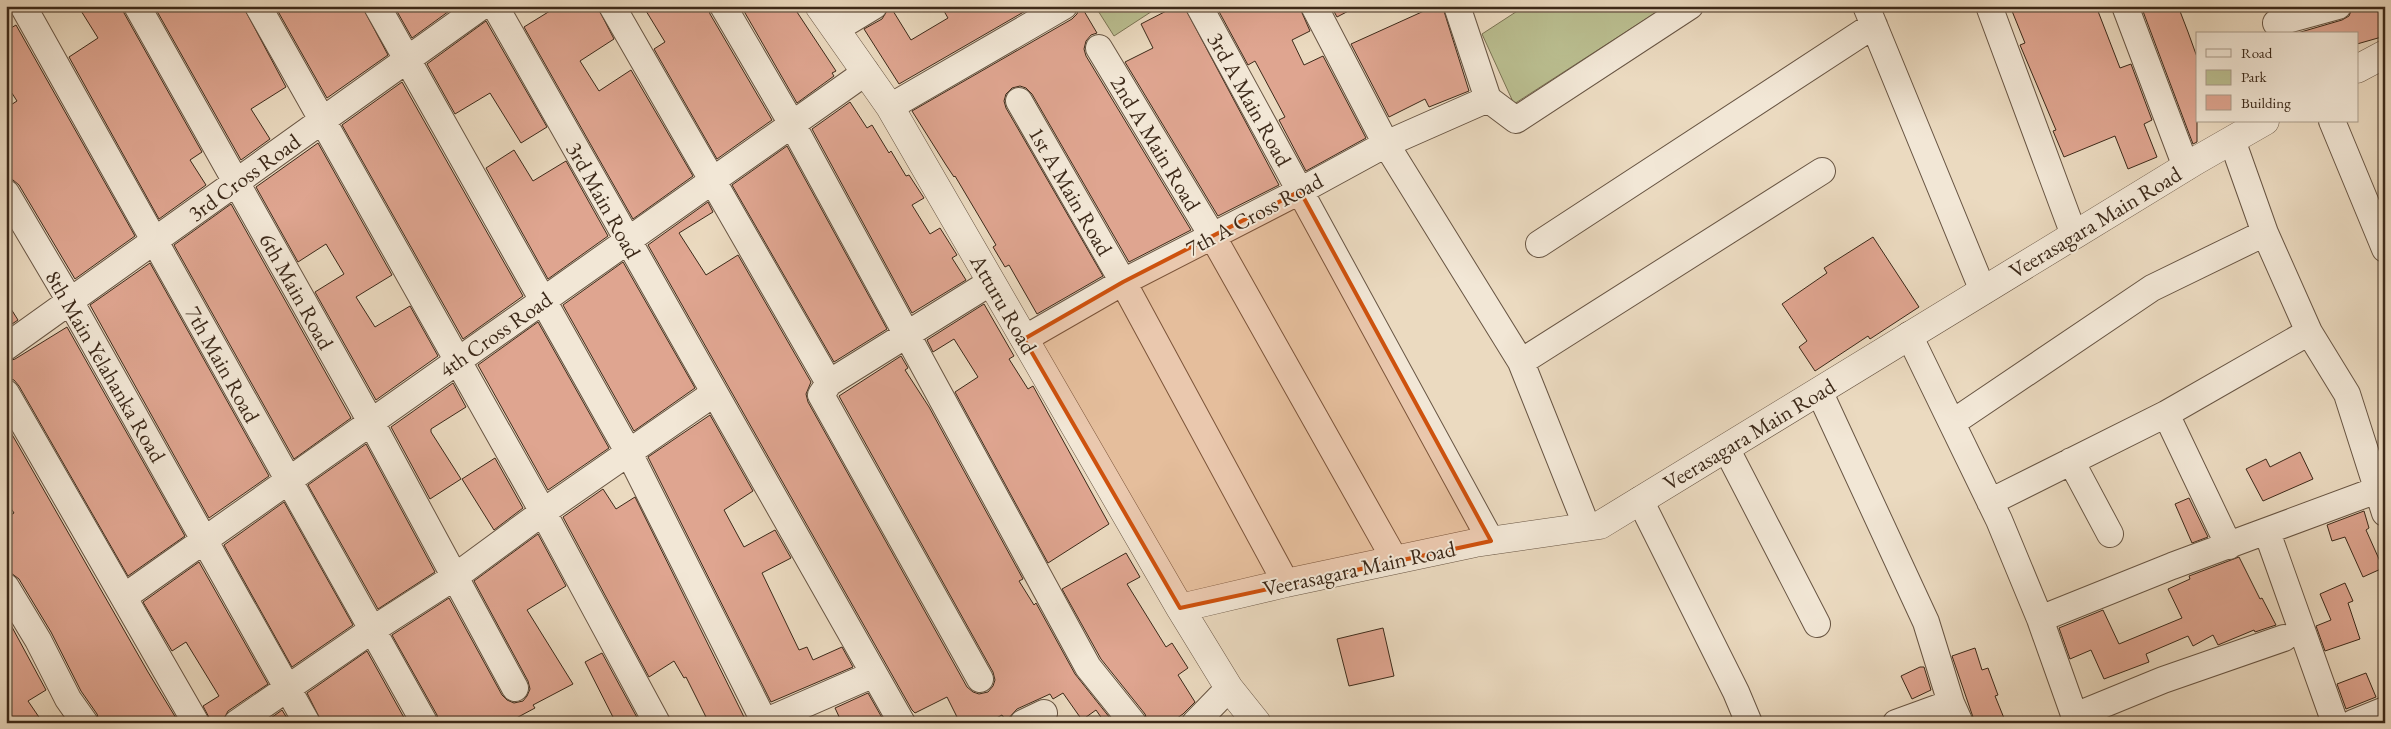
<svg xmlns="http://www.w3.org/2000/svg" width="2391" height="729" font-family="'EB Garamond',serif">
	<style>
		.green { fill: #babe90; stroke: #7b7454 }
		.building { fill: #dfa590; stroke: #3c2919 }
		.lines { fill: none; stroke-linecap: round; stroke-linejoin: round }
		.minor-casing { stroke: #685543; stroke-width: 28 }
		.tertiary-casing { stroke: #685543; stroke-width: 29 }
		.minor { stroke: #f2e7d6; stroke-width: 26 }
		.tertiary { stroke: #f2e7d6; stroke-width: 28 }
		.marked { fill: #ce520e; fill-opacity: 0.2; stroke: #ce520e; stroke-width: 4; stroke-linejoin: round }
		.labels { text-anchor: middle; stroke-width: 4; stroke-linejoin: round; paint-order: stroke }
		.street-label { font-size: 22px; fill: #3c2919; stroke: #f2e7d6 }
	</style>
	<rect width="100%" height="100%" fill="#ebdac0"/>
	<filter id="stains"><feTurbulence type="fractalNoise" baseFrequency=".004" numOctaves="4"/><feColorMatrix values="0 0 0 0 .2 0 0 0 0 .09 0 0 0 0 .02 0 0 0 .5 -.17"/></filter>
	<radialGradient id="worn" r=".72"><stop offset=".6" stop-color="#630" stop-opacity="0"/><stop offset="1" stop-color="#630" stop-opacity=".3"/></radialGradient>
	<path class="green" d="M 1095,6 L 1160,6 L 1114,36 Z
		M 1525,6 L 1666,6 L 1514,104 L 1482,34 Z"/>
	<path class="building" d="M 78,6 L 122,6 L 124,13 L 202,152 L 190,160 L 206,185 L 159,219 L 69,57 L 98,38 Z
		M 154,6 L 243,6 L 286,87 L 251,109 L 270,139 L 241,160 Z
		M 275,6 L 362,6 L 388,55 L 327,98 Z
		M 394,6 L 456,6 L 412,38 Z
		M 558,6 L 597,6 L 614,39 L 580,61 L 599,91 L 631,70 L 693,176 L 633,219 L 524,27 Z
		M 643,6 L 708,6 L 710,14 L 772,120 L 717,159 L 654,49 L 665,42 Z
		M 741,6 L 793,6 L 836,71 L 832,73 L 834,76 L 797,103 Z
		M 890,6 L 911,40 L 948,18 L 941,6 L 1034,6 L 899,84 L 864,29 L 882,19 Z
		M 1079,6 L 1081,6 L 1097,33 L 1091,35 L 1086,41 L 1084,49 L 1086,56 L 1191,230 L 1129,262 L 1032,94 L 1026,88 L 1020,86 L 1012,88 L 1006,94 L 1004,101 L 1006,108 L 1103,276 L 1037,314 L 1009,265 L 1005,267 L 993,247 L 996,245 L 955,176 L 954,177 L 946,165 L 912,111 L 1072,19 L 1077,14 Z
		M 1176,6 L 1184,6 L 1279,185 L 1218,216 L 1125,62 L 1153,48 L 1141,24 Z
		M 1216,6 L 1299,6 L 1310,31 L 1292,40 L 1304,65 L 1323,56 L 1366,138 L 1306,171 L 1279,120 L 1285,117 L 1255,61 L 1248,65 Z
		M 1331,6 L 1358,6 L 1337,17 Z
		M 1435,6 L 1443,8 L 1469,91 L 1429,107 L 1425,99 L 1389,117 L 1351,44 Z
		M 2013,6 L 2096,6 L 2120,68 L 2131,64 L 2152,120 L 2144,124 L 2157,157 L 2128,169 L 2115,136 L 2064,157 L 2053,131 L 2056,130 L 2020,45 L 2025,43 L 2012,11 L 2014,10 Z
		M 2141,6 L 2178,6 L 2188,32 L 2197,57 L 2197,142 L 2193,144 Z
		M 2353,6 L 2385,6 L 2385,36 L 2357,44 L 2357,34 L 2294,34 L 2342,20 L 2349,16 Z
		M 486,21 L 547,127 L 521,143 L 490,93 L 455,114 L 427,64 Z
		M 16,25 L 135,236 L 75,279 L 19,185 L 13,180 L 6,178 L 6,108 L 17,101 L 6,84 L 6,31 Z
		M 402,82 L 523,296 L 463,339 L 342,125 Z
		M 850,102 L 867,128 L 872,125 L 889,153 L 891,151 L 906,176 L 909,175 L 924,198 L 912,205 L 930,234 L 940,228 L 957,255 L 952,258 L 966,280 L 912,313 L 812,129 Z
		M 318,143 L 392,275 L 356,297 L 375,327 L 410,306 L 438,356 L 376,400 L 315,292 L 344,274 L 326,244 L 298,262 L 256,187 Z
		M 787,146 L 887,329 L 834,362 L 732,185 Z
		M 514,150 L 533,181 L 566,161 L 608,236 L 548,279 L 486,168 Z
		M 708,202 L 713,212 L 679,233 L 706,275 L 738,255 L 811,382 L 806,394 L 808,402 L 967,687 L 973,692 L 979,694 L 988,692 L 993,686 L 995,680 L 993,672 L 839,396 L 901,356 L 908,368 L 905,370 L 929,407 L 1023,579 L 1019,581 L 1034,605 L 1036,603 L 1075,674 L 1114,723 L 1105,723 L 1096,710 L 1082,720 L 1063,693 L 1053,699 L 1050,694 L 1017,709 L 1006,721 L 1002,715 L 987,723 L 960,723 L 947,697 L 915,713 L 912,710 L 648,245 Z
		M 231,204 L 351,418 L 294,459 L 174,245 Z
		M 1873,237 L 1919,307 L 1870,339 L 1868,336 L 1815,371 L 1799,347 L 1807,341 L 1782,304 L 1827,273 L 1824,268 Z
		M 623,262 L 695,388 L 634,431 L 563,305 Z
		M 150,263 L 269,476 L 209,518 L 90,305 Z
		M 6,301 L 18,320 L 6,328 Z
		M 984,304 L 1014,356 L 1009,359 L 1028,389 L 1033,386 L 1109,524 L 1048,563 L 955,392 L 978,377 L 954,339 L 933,352 L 927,340 Z
		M 538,322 L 609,448 L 548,490 L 478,365 Z
		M 67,327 L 185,536 L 128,576 L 19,386 L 14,380 L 6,378 L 6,362 L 15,359 Z
		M 453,383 L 466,407 L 431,429 L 431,432 L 461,479 L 430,499 L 391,427 Z
		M 710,415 L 753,491 L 724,510 L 744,547 L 775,530 L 791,558 L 762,573 L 799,650 L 807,647 L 813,660 L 842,647 L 853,667 L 771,702 L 648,457 Z
		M 6,424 L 148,672 L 179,723 L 100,723 L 97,714 L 81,691 L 51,632 L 19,579 L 11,573 L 6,565 L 6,518 L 14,513 L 6,501 Z
		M 366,444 L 435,572 L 378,609 L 308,485 Z
		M 2300,452 L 2313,479 L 2263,501 L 2246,469 L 2266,459 L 2270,467 Z
		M 495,458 L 523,508 L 494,530 L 462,479 Z
		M 603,489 L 616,509 L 635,497 L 747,723 L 709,723 L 686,677 L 684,678 L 674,661 L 649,677 L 563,517 Z
		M 2189,498 L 2208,537 L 2192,543 L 2175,504 Z
		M 284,502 L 353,625 L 292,667 L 224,545 Z
		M 2364,511 L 2369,528 L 2366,530 L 2383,568 L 2363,577 L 2345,537 L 2332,541 L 2327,525 Z
		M 538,534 L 566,586 L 527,610 L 573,684 L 533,705 L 535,708 L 507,723 L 439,723 L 437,715 L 392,635 L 449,598 L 502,695 L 507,700 L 514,703 L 523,701 L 527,696 L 530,689 L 528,681 L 474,581 Z
		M 1126,553 L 1140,577 L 1127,584 L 1166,647 L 1172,643 L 1188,668 L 1178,675 L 1195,702 L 1183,714 L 1170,723 L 1148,723 L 1145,714 L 1101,659 L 1062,589 Z
		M 2239,557 L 2260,599 L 2262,598 L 2276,625 L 2255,632 L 2254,630 L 2218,645 L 2213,635 L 2193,646 L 2188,636 L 2146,654 L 2149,662 L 2104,679 L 2091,650 L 2070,659 L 2059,628 L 2103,610 L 2119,644 L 2182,618 L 2168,589 L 2190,579 L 2189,576 Z
		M 199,562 L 268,684 L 228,711 L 222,723 L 212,723 L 203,706 L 219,696 L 186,642 L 172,651 L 143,602 Z
		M 2345,583 L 2353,601 L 2348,603 L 2360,639 L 2325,651 L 2316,626 L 2331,620 L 2320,594 Z
		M 6,616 L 46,690 L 28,701 L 43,723 L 6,723 Z
		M 1383,628 L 1394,676 L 1349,686 L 1337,639 Z
		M 1975,648 L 1982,670 L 1988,668 L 1998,695 L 1995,696 L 2006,723 L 1975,723 L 1952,656 Z
		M 367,651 L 407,723 L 322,723 L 307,693 Z
		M 602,653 L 640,723 L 616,723 L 585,662 Z
		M 1920,667 L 1924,667 L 1931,690 L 1912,699 L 1901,676 Z
		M 2366,673 L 2376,697 L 2346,709 L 2337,684 Z
		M 868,693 L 885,723 L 842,723 L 835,708 Z
		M 282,710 L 290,723 L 264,723 Z"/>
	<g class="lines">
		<defs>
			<path id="minor" d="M 23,6 L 424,722
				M 137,6 L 371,422 L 515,688
				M 258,6 L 543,512 L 657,723
				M 377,6 L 629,453 L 765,723
				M 495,6 L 902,723
				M 612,6 L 829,383
				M 723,6 L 792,124 L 1088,667 L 1133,723
				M 1199,6 L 1491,541
				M 1314,6 L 1386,144 L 1521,362 L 1587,527
				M 1457,6 L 1488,99
				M 1866,6 L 1983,291
				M 1989,6 L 2074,235
				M 2125,6 L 2186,167
				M 2276,23 L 2338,6
				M 836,29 L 874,6
				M 1099,48 L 1213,237 L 1395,560
				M 1488,99 L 1516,120 L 1690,6
				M 1019,101 L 1123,282 L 1286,583
				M 890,107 L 1064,6
				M 2332,121 L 2385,249
				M 6,193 L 70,301 L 307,723
				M 1539,244 L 1874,25
				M 2309,332 L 2347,394 L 2385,513
				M 1909,335 L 1999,520 L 2040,619 L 2077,723
				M 1024,339 L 1123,282 L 1300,191 L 1386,144 L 1488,99
				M 6,347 L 482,6
				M 1521,362 L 1822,171
				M 1819,391 L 1926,622 L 1951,703 L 1960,723
				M 6,393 L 196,723
				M 2166,414 L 2229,546
				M 1952,423 L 2152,288 L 2265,233 L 2232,140
				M 1726,448 L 1817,624
				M 2071,461 L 2110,534
				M 1640,500 L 1736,692 L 1749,723
				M 1990,502 L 2166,414 L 2309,332 L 2265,233
				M 2267,532 L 2335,723
				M 6,587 L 38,640 L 68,699 L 85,723
				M 124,597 L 866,72
				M 2040,619 L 2172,566 L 2377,490
				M 980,679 L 821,395 L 829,383 L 991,282
				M 2075,716 L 2163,680 L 2284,638
				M 237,723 L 372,630 L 456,576 L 543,512 L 713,394
				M 762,723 L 874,674
				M 1023,723 L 1044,713
				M 1195,723 L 1229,688
				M 1896,723 L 1951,703
				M 2353,723 L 2385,710"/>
			<path id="tertiary" d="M 819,6 L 890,107 L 1180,608 L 1229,688 L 1257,723
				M 2357,69 L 2385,54
				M 1180,608 L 1286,583 L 1475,543 L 1600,525 L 2197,160 L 2265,121"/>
		</defs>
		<use href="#minor" class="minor-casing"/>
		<use href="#tertiary" class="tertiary-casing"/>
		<use href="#minor" class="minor"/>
		<use href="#tertiary" class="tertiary"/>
	</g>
	<path class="marked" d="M 1300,191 L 1491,541 L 1180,608 L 1024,339 L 1123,282 Z"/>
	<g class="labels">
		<g class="street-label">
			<text transform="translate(1250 99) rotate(61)" y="8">3rd A Main Road</text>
			<text transform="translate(1156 143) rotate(59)" y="8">2nd A Main Road</text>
			<text transform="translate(244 177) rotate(-36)" y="8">3rd Cross Road</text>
			<text transform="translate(1071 191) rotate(60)" y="8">1st A Main Road</text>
			<text transform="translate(604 200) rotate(61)" y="8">3rd Main Road</text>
			<text transform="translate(1254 214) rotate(-28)" y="8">7th A Cross Road</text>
			<text transform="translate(2095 222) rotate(-31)" y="8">Veerasagara Main Road</text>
			<text transform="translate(297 291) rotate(61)" y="8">6th Main Road</text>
			<text transform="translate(1004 304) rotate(60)" y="8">Atturu Road</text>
			<text transform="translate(495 334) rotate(-35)" y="8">4th Cross Road</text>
			<text transform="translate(223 364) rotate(61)" y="8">7th Main Road</text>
			<text transform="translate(106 366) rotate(60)" y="8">8th Main Yelahanka Road</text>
			<text transform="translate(1749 434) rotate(-31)" y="8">Veerasagara Main Road</text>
			<text transform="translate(1359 568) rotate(-12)" y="8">Veerasagara Main Road</text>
		</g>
	</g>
	<rect width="2391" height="729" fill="none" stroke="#ebdac0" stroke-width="25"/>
	<rect x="8" y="8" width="2376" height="714" fill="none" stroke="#3c2919" stroke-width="2.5"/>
	<rect x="12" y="12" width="2366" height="704" fill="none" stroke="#3c2919"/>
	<rect x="2196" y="32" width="162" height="90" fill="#f2e7d6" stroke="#a99b8a"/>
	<rect x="2206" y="49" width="25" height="8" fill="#f2e7d6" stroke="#a99b8a"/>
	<text x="2241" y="58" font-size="15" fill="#3c2919">Road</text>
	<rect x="2206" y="70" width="25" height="15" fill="#babe90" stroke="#a99b8a"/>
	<text x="2241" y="82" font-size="15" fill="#3c2919">Park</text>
	<rect x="2206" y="95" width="25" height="15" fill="#dfa590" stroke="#a99b8a"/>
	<text x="2241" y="108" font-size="15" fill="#3c2919">Building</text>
	<rect width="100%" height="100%" filter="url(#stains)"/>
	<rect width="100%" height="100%" fill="url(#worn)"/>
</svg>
